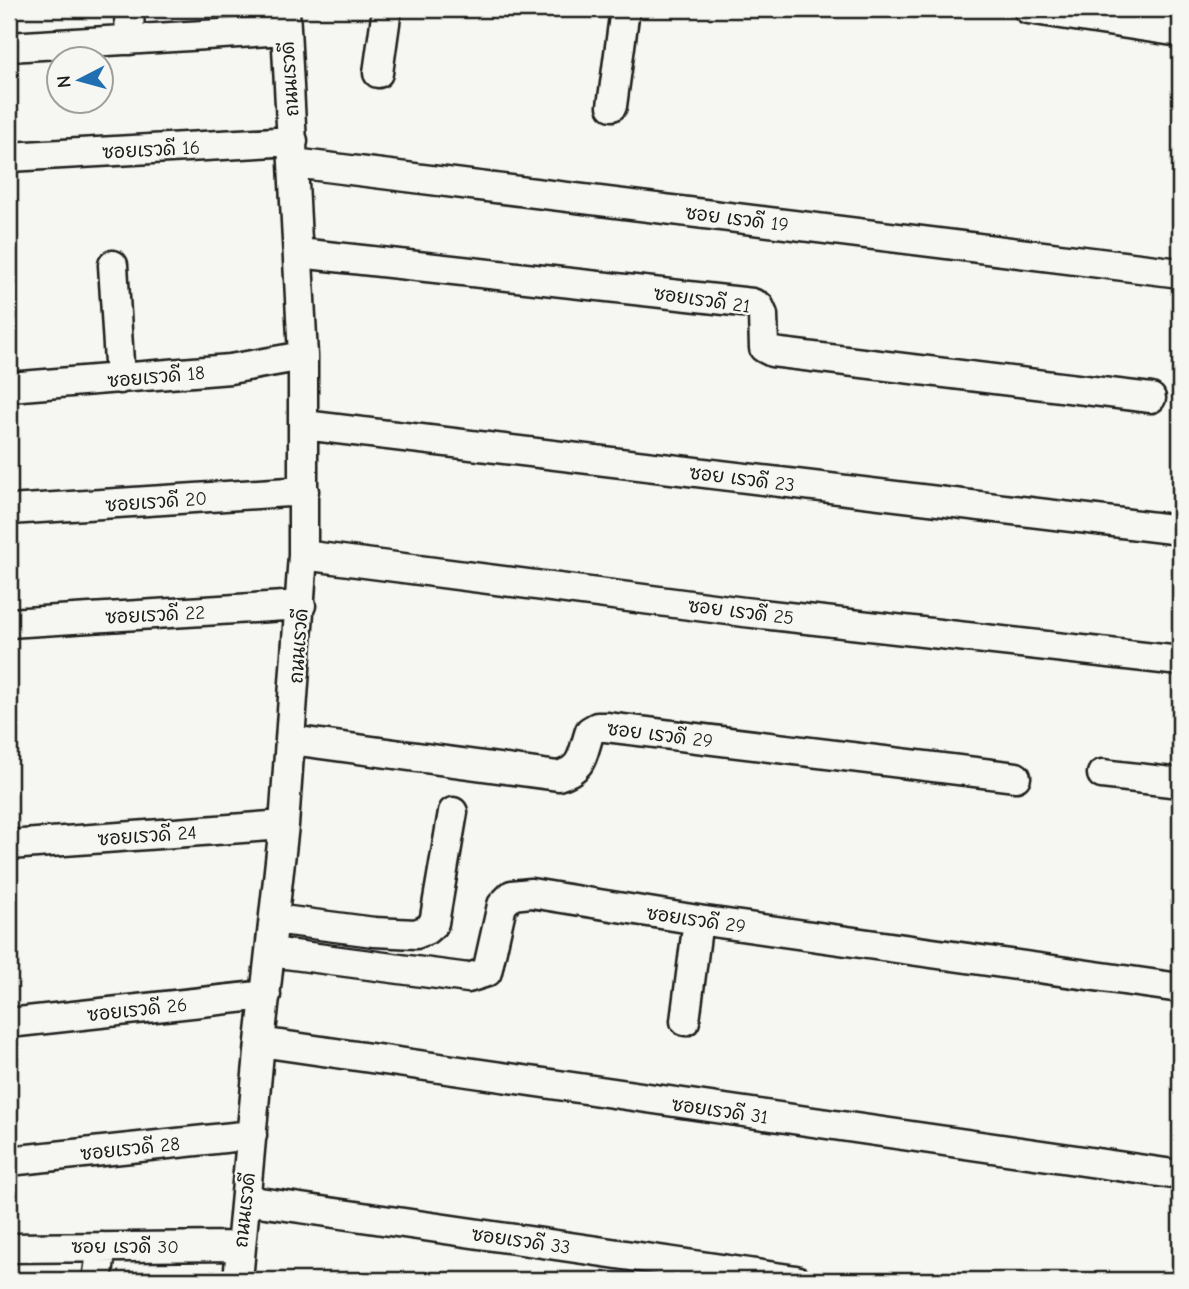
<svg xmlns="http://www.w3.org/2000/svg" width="1189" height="1289" font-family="'Comic Neue','Playpen Sans Thai',sans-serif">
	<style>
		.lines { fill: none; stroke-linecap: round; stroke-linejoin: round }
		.minor-casing { stroke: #1c1c1c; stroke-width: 33 }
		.minor { stroke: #f6f6f2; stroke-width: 28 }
		.labels { text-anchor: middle; stroke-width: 5; stroke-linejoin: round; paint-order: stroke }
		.street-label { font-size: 19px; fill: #1c1c1c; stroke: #f6f6f2 }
	</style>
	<rect width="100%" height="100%" fill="#f6f6f2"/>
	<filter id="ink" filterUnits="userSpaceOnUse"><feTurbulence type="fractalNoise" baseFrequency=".0143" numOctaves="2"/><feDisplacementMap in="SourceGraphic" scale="14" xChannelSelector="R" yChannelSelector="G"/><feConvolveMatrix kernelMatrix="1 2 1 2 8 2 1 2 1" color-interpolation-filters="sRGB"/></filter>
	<g filter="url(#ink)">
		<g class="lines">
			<defs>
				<path id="minor" d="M 129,9 L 130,40
					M 1028,9 L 1180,32
					M 9,47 L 286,30
					M 378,73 L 387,9
					M 612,106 L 625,9
					M 9,157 L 293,141
					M 294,163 L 1180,273
					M 299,253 L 752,303 L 759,306 L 763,315 L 764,348 L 772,352 L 1151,398
					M 113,265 L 120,379
					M 9,387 L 230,369 L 303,356
					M 304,425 L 1180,530
					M 9,510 L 304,491
					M 303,555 L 744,612 L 1180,661
					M 9,623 L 301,605
					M 291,740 L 558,776 C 584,769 582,754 590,731 L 597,727 L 606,727 L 1016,777
					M 1102,774 L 1180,783
					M 9,845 L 284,825
					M 274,919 L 374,932 L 416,934 L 426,930 L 434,923 L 453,812
					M 271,952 L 468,978 L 487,972 L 502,905 L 512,895 L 531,893 L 698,920 L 1180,988
					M 685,1021 L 698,920
					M 9,1023 L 266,995
					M 260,1042 L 1180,1175
					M 9,1161 L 252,1135
					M 246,1200 L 796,1280
					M 9,1248 L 240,1246
					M 97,1280 L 102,1247
					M 238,1280 L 260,1042 L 284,825 L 303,555 L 303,356 L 285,9"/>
			</defs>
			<use href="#minor" class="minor-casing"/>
			<use href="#minor" class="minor"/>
		</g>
	</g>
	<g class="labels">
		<g class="street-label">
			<text transform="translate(289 79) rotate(-94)" y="7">ถนนเรวดี</text>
			<text transform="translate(151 149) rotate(-3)" y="7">ซอยเรวดี 16</text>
			<text transform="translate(737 218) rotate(7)" y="7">ซอย เรวดี 19</text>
			<text transform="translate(702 299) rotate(8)" y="7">ซอยเรวดี 21</text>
			<text transform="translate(156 376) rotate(-5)" y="7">ซอยเรวดี 18</text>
			<text transform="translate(742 478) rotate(7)" y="7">ซอย เรวดี 23</text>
			<text transform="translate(156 501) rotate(-4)" y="7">ซอยเรวดี 20</text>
			<text transform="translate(741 611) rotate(7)" y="7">ซอย เรวดี 25</text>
			<text transform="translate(155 614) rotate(-3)" y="7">ซอยเรวดี 22</text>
			<text transform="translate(298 646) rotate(-86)" y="7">ถนนเรวดี</text>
			<text transform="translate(660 734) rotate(7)" y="7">ซอย เรวดี 29</text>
			<text transform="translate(147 835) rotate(-4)" y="7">ซอยเรวดี 24</text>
			<text transform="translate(696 919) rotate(8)" y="7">ซอยเรวดี 29</text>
			<text transform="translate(137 1009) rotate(-6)" y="7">ซอยเรวดี 26</text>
			<text transform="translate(720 1110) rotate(8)" y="7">ซอยเรวดี 31</text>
			<text transform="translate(130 1148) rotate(-6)" y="7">ซอยเรวดี 28</text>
			<text transform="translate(244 1210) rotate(-84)" y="7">ถนนเรวดี</text>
			<text transform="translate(521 1240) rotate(8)" y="7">ซอยเรวดี 33</text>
			<text x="125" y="1253">ซอย เรวดี 30</text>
		</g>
	</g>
	<rect width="1189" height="1289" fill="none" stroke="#f6f6f2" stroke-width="35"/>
	<rect x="18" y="18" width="1154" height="1254" fill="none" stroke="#1c1c1c" stroke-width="2.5" filter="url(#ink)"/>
	<g transform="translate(80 80) rotate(264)"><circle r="33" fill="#f6f6f2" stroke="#9f9f9c" stroke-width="2"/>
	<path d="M0-5L12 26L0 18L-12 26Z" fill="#1f6fb2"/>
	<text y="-10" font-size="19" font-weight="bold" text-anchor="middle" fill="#1c1c1c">N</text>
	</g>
</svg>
